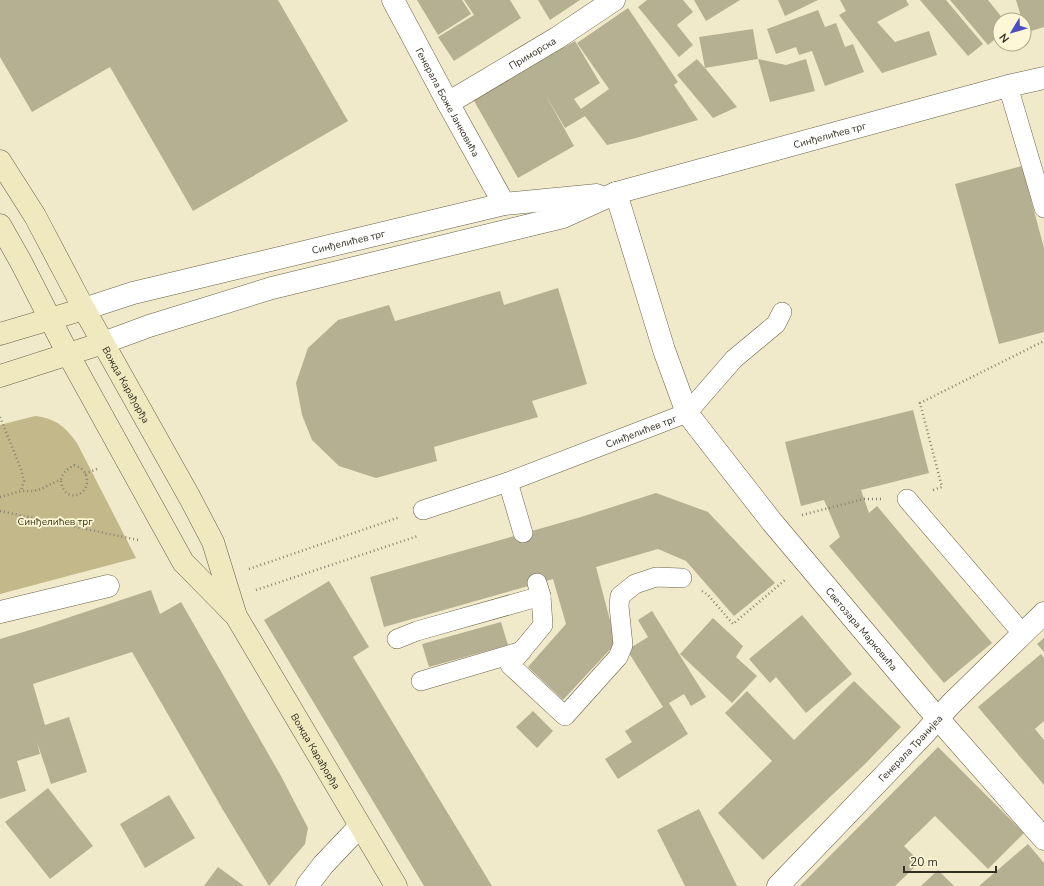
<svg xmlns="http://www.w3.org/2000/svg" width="1044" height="886" font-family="'Nunito Sans',sans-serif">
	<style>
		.green { fill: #c2b88a }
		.building { fill: #b6b092 }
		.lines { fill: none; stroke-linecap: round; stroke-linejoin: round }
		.service-casing { stroke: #676146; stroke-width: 20 }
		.minor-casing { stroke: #676146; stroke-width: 23 }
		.tertiary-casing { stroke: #676146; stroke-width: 23 }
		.secondary-casing { stroke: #676146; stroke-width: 23 }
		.path { stroke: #89846f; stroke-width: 2.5; stroke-dasharray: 1 3; stroke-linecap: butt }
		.service { stroke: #fff; stroke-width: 19 }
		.minor { stroke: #fff; stroke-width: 22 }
		.tertiary { stroke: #fff; stroke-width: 22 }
		.secondary { stroke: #f0e8bf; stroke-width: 22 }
		.labels { text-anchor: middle; stroke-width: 3.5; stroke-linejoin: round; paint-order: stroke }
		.street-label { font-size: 10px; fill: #312e22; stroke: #fdf7d7 }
		.park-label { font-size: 10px; fill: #3e3713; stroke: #fdf7d7 }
	</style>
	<rect width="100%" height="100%" fill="#f0eaca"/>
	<path class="green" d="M 35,416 C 57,419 64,426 77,443 L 136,558 L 0,594 L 0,425 Z"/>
	<path class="building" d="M 0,0 L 278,0 L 348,121 L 193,211 L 110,67 L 32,112 L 0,57 Z
		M 417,0 L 462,0 L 471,14 L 438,35 Z
		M 464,0 L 510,0 L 521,18 L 454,61 L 438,37 L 474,15 Z
		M 538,0 L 580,0 L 550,20 Z
		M 647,0 L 683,0 L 693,12 L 677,25 L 693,45 L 679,57 L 638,7 Z
		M 694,0 L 740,0 L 706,21 Z
		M 778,0 L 818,0 L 785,16 Z
		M 840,0 L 906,0 L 909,5 L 877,22 L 895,42 L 929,31 L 937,55 L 882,73 L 839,15 L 846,11 Z
		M 920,0 L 946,0 L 983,44 L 968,56 Z
		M 950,0 L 988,0 L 1004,20 L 1000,20 L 1000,35 L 988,45 Z
		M 1016,0 L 1044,0 L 1044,27 L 1025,33 L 1024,20 L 1022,20 Z
		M 628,8 L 678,82 L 674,85 L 698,120 L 636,138 L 607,145 L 585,116 L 565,128 L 545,94 L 574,146 L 518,178 L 473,99 L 575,41 L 600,83 L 574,99 L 581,109 L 609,89 L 577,43 Z
		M 818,10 L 825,27 L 836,23 L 845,47 L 853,44 L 864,72 L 825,86 L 812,51 L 799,55 L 796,47 L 776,54 L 767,29 Z
		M 753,29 L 758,59 L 705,68 L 737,107 L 713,118 L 677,75 L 697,59 L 705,68 L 699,37 Z
		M 758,59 L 786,65 L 806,59 L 815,91 L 770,102 Z
		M 1022,166 L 1044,248 L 1044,332 L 999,344 L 955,184 Z
		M 558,288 L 587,384 L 532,401 L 538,417 L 434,447 L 437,461 L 376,478 L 339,466 L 312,440 L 302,415 L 296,383 L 308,348 L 338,320 L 389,305 L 395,321 L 500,291 L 504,305 Z
		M 913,410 L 929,473 L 861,490 L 869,513 L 877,506 L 992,643 L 944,683 L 829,546 L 840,537 L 824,500 L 801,506 L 785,442 Z
		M 656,493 L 708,512 L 775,583 L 734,616 L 686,561 L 658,549 L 596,567 L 616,643 L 563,700 L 528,667 L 566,624 L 553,579 L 384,627 L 370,577 L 581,517 Z
		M 329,581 L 369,647 L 353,657 L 492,886 L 424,886 L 264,620 Z
		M 151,590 L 160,614 L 181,602 L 281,776 L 308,828 L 305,844 L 269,886 L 223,810 L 132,652 L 33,684 L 45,725 L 69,717 L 87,772 L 51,784 L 37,742 L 40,754 L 17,761 L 26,791 L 0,799 L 0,639 L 40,627 Z
		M 652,611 L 706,697 L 691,706 L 684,694 L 669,703 L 688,734 L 618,779 L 605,759 L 632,742 L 625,731 L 663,707 L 627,650 L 648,637 L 638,620 Z
		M 802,615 L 852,674 L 806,713 L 776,677 L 770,683 L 749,659 Z
		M 713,618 L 743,646 L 736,657 L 757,676 L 732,703 L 680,654 Z
		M 501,622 L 508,645 L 429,667 L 422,644 Z
		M 1044,638 L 1044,652 L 1037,644 Z
		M 1041,654 L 1044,658 L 1044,721 L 1029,734 L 1035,729 L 1044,740 L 1044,785 L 978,707 Z
		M 854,681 L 901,727 L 863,766 L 763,860 L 718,813 L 772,761 L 725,713 L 747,691 L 794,740 Z
		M 533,711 L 553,731 L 537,748 L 516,727 Z
		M 938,747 L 1024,833 L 988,869 L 935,816 L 904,846 L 920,862 L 895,886 L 800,886 Z
		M 48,788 L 93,846 L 50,879 L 5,822 Z
		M 169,795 L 195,838 L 145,868 L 120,824 Z
		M 699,809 L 737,886 L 685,886 L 657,830 Z
		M 1028,844 L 1044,863 L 1044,886 L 979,886 Z
		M 218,867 L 244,886 L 204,886 Z
		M 938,870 L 954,886 L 921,886 Z"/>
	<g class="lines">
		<defs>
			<g id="service">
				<path d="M 1008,86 L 1044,208"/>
				<path d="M 508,482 L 523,533"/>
				<path d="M 907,499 L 1023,634"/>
				<path id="s1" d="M 423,510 L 508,482 L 687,413 L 734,359 L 776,324 L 782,312"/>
				<path d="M 537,583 L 541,596 L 543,625 L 510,665 L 565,716 L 618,657 L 623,645 L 619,606 L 620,596 L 635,584 L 656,577 L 682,578"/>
				<path d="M 397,639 L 417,631 L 541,596"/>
				<path d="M 421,681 L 522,651"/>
			</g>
			<g id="minor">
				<path id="s2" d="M 393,0 L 448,103 L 504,204"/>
				<path id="s3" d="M 448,103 L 557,38 L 614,0"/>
				<path id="s4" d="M 616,193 L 664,350 L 687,413 L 772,522 L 927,706 L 1044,839"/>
				<path d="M 0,612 L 108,586"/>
				<path d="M 307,886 L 323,865 L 360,826"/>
				<path id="s5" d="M 778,886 L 923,735 L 951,704 L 1044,613"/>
			</g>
			<g id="tertiary">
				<path id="s6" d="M 84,309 L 133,293 L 158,287 L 504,204 L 597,195"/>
				<path id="s7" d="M 103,343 L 149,326 L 272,288 L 563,217 L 616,193 L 1008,86 L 1044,78"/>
			</g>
			<g id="secondary">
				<path id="s8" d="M 0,161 L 35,216 L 84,309 L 190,498 L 213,542 L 235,613"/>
				<path id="s9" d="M 0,225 L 21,262 L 68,354 L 183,562 L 236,616 L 396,886"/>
				<path d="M 0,334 L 84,309"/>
				<path d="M 0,376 L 103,343"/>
			</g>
		</defs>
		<use href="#service" class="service-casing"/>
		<use href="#minor" class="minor-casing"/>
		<use href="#tertiary" class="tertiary-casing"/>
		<use href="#secondary" class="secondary-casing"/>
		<path class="path" d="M 0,417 L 21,469 L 24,481 L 21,491
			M 85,474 L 99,468
			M 933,490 L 942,487 L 920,403 L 1044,341
			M 0,497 L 21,491 L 33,491 L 41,489 L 61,479 C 63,472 68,469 74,465 C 80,467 84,470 86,475 C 93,496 62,506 61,479
			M 0,511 L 138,540
			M 802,515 L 864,499 L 881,499
			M 249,569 L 400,517
			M 256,590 L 418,536
			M 702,591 L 708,595 L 733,624 L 785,580"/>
		<use href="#service" class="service"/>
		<use href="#minor" class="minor"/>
		<use href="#tertiary" class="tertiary"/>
		<use href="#secondary" class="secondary"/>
	</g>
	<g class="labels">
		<g class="street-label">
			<text dy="4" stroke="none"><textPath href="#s3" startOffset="98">Приморска</textPath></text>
			<text dy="4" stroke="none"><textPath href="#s2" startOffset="116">Генерала Боже Јанковића</textPath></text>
			<text dy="4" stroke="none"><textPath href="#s7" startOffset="757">Синђелићев трг</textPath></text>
			<text dy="4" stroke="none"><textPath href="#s6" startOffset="273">Синђелићев трг</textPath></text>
			<text dy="4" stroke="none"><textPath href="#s8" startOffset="257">Вожда Карађорђа</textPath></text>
			<text dy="4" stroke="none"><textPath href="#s1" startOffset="232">Синђелићев трг</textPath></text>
			<text dy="4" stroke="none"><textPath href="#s4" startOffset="509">Светозара Марковића</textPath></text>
			<text dy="4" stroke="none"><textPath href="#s5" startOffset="191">Генерала Транијеа</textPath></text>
			<text dy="4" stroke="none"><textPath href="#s9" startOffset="616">Вожда Карађорђа</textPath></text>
		</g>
		<g class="park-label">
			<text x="55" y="525">Синђелићев трг</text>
		</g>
	</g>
	<g transform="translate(1012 32) rotate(232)"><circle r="19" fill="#fdf7d7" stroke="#aba78f"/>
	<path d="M0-3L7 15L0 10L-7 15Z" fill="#4d4dc3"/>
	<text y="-6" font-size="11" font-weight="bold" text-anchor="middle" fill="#312e22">N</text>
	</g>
	<path d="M904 866v6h92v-6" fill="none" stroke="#312e22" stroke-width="2"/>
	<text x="910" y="866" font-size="12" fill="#312e22" stroke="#fdf7d7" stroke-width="3" paint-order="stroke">20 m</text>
</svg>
